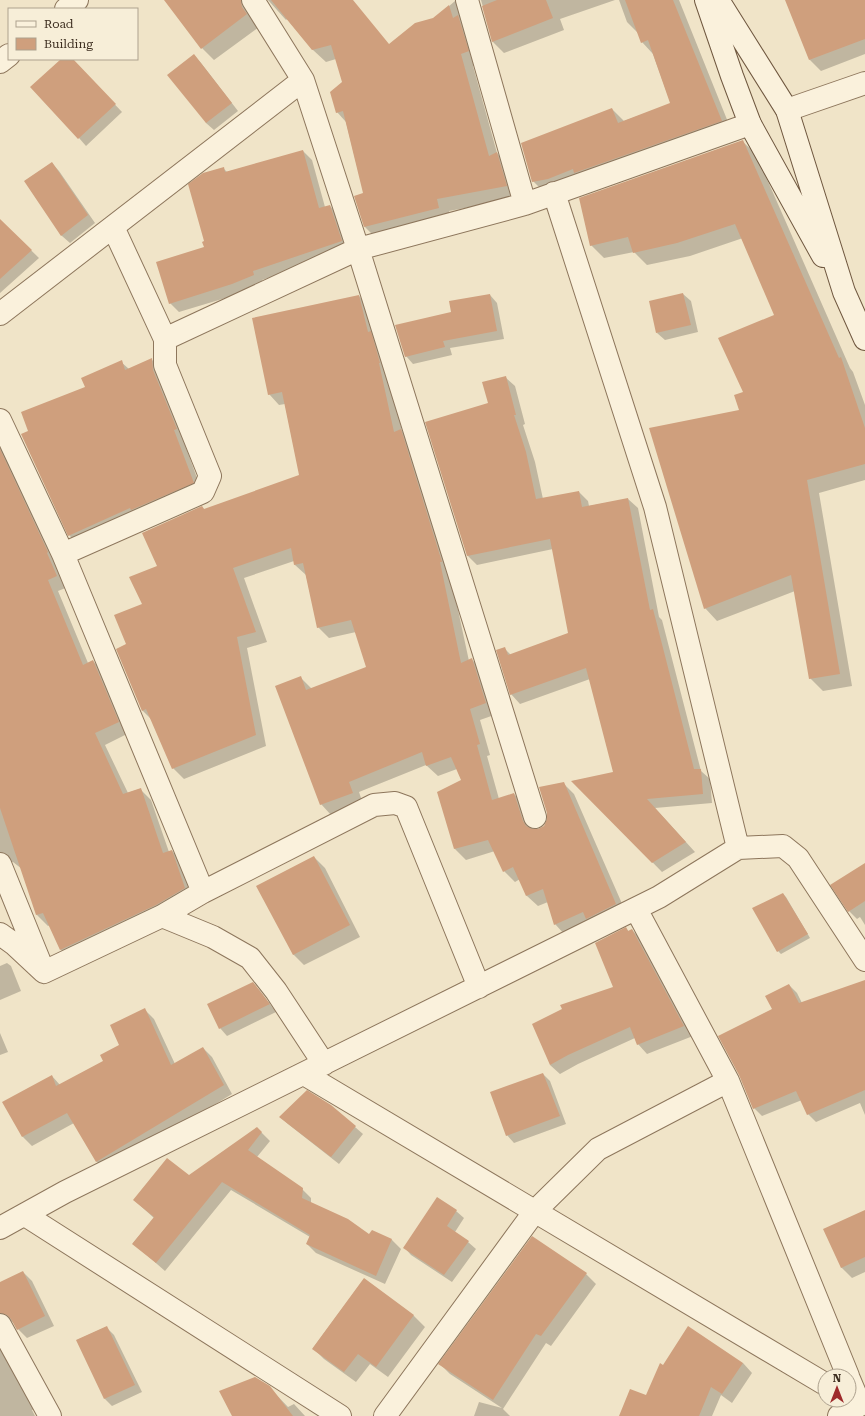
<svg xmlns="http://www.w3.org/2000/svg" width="865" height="1416" font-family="'Roboto Serif',serif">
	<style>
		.shadow { fill: #0003 }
		.building { fill: #cf9f7d }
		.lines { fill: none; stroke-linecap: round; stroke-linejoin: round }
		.street-casing { stroke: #8d765c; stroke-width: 24 }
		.secondary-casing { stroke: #6f573f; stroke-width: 24 }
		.street { stroke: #faf1dc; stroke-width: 22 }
		.secondary { stroke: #faf1dc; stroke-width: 22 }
	</style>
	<rect width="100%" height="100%" fill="#f0e4c8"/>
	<path class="shadow" d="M 166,0 L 263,0 L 259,27 L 214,60 L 202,48 Z
		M 268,0 L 329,0 L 389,81 L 434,19 L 455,1 L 467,13 L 480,63 L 473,66 L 497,153 L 509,166 L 518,198 L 449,211 L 451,220 L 377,239 L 365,227 L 364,194 L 346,122 L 337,112 L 343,82 L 336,59 L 326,62 L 313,50 L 287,19 L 286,20 Z
		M 481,0 L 615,0 L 560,19 L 564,30 L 504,53 L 493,42 Z
		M 619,0 L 679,0 L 732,132 L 544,192 L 533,181 L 612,109 L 624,121 L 671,104 L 653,54 L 642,42 L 638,33 L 627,22 Z
		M 786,0 L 865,0 L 865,54 L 821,71 L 810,60 Z
		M 194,55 L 201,63 L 238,111 L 214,130 L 206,123 Z
		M 62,59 L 72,59 L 122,112 L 86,146 L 79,138 Z
		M 743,142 L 756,154 L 850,368 L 853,372 L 865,405 L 865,480 L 819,493 L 852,686 L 823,691 L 810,678 L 795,591 L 717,621 L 705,608 L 744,393 L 775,315 L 743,238 L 690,256 L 647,265 L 634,252 L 604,258 L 591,245 Z
		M 303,151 L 312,160 L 325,207 L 330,206 L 339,215 L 351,250 L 262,280 L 263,284 L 242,293 L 179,312 L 170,303 L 205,248 L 205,242 L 223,168 L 227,172 Z
		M 52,163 L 59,171 L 95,223 L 70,243 L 62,236 L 25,181 Z
		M 0,220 L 39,258 L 0,293 Z
		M 683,294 L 691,301 L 698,332 L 665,340 L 657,333 Z
		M 490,295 L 497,303 L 504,339 L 450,348 L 452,355 L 413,364 L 406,356 L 452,313 Z
		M 359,296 L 370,307 L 389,374 L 402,431 L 412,441 L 450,573 L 469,661 L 472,660 L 483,670 L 497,714 L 480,720 L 490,755 L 487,756 L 499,799 L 514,794 L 525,805 L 533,830 L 539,830 L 545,826 L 563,783 L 574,794 L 627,915 L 565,935 L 555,924 L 548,902 L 538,906 L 527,896 L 520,879 L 515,882 L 504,871 L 495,851 L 466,860 L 455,849 L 439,793 L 462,781 L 457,769 L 438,776 L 426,765 L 359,792 L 363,804 L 331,815 L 321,804 L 300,677 L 312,689 L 367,668 L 356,632 L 329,638 L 318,627 L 306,575 L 295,565 L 294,561 L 244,578 L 267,642 L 247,648 L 266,746 L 184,779 L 173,768 L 152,720 L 142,710 L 127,645 L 158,567 L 202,507 L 205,510 L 300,476 L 285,404 L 279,405 L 269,394 Z
		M 152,360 L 161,368 L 186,438 L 183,439 L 202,492 L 78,544 L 69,535 L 30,431 L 86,387 L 121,362 L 129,369 Z
		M 505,377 L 515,386 L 525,424 L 523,425 L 535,462 L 543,499 L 579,492 L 588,501 L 589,506 L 628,499 L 638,508 L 659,617 L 662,620 L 701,771 L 710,779 L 712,803 L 655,808 L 695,852 L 662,872 L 573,781 L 614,773 L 590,679 L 520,704 L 511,694 L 504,648 L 511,655 L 570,633 L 553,549 L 477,565 L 468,556 L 489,404 Z
		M 0,448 L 9,457 L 68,587 L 58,591 L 88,663 L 93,661 L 104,672 L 129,733 L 105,745 L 128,793 L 140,789 L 151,800 L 169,852 L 172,851 L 183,862 L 196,899 L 72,961 L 61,950 L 50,925 L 48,926 L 37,915 L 22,869 L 13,862 L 6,863 L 0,869 Z
		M 314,857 L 325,868 L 360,937 L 304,965 L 293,954 Z
		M 865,864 L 865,925 L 860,917 L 857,919 L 849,911 Z
		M 783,894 L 786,897 L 810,938 L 781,954 L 778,951 Z
		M 626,928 L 629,932 L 632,930 L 642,940 L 693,1036 L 647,1054 L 638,1044 L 635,1038 L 578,1064 L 560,1074 L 550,1065 L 615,987 Z
		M 7,963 L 11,966 L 21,991 L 0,1000 L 0,966 Z
		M 865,981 L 865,1115 L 860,1103 L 816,1122 L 808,1114 L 802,1100 L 762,1116 L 754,1108 L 774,1010 L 789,985 L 797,993 L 802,1003 Z
		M 253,983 L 260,991 L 276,1012 L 227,1036 L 220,1028 Z
		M 145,1010 L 154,1019 L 175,1064 L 203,1048 L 212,1057 L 232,1094 L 106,1171 L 97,1162 L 74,1123 L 32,1146 L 23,1137 L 4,1102 L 52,1076 L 60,1085 L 104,1061 L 121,1046 Z
		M 0,1033 L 8,1052 L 0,1055 Z
		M 543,1074 L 550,1081 L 566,1124 L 514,1143 L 507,1135 Z
		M 280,1117 L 355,1127 L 363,1134 L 339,1164 L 288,1124 Z
		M 257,1128 L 270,1141 L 257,1157 L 302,1189 L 311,1198 L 311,1203 L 370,1236 L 373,1232 L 392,1240 L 401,1249 L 385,1284 L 316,1253 L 307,1244 L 310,1237 L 231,1190 L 165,1271 L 133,1243 L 154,1218 L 134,1200 L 189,1176 Z
		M 456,1211 L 464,1218 L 455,1232 L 468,1242 L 476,1249 L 452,1282 L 411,1255 L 404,1247 Z
		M 865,1211 L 865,1272 L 852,1278 L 841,1267 Z
		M 23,1272 L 32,1281 L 54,1326 L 27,1338 L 18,1329 L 14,1323 L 11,1321 L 4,1323 L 0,1326 L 0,1283 Z
		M 586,1274 L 596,1284 L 551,1346 L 546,1343 L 503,1409 L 510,1416 L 474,1416 L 479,1402 L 502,1408 L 450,1374 L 440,1364 Z
		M 364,1279 L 414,1316 L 425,1327 L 388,1377 L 370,1364 L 356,1382 L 324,1359 L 313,1348 Z
		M 106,1327 L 114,1335 L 142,1392 L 112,1406 L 105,1399 L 77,1340 Z
		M 0,1345 L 35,1409 L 32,1410 L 35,1416 L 0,1416 Z
		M 743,1363 L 752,1373 L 732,1403 L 721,1395 L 712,1416 L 620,1416 L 646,1397 L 663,1366 Z
		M 269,1387 L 288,1407 L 294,1404 L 305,1416 L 233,1416 Z"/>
	<path class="building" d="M 164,0 L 241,0 L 242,7 L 247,14 L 201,49 Z
		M 271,0 L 353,0 L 389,44 L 415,23 L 433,18 L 449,5 L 453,18 L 458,15 L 469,51 L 461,54 L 489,156 L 497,152 L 507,186 L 437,199 L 439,208 L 364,227 L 354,196 L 363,193 L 343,111 L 336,113 L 330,92 L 342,82 L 331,45 L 312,50 Z
		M 497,0 L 546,0 L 553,18 L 492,42 L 482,6 Z
		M 625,0 L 673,0 L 722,121 L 574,173 L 573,169 L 548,179 L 532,182 L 521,143 L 612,108 L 618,123 L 670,103 L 648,40 L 641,43 Z
		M 785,0 L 865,0 L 865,39 L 809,60 Z
		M 194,54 L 232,103 L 206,123 L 167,75 Z
		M 61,59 L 73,59 L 116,104 L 78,139 L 30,87 Z
		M 743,140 L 839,358 L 841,357 L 865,428 L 865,464 L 807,480 L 840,674 L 809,679 L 791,575 L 704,609 L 649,428 L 739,410 L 734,395 L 743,392 L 718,338 L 774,315 L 735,224 L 677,243 L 633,253 L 628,237 L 590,246 L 579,198 Z
		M 303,150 L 319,208 L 330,205 L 342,241 L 253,271 L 254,275 L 232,284 L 169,304 L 156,262 L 204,247 L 202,242 L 204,241 L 188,184 L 203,173 L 224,167 L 225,172 Z
		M 52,162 L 88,215 L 61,236 L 24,181 Z
		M 0,219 L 32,250 L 0,279 Z
		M 683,293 L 691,325 L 656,333 L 649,301 Z
		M 490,294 L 497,331 L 443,341 L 445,347 L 405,357 L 395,325 L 451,312 L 449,301 Z
		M 359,295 L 368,332 L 371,331 L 380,363 L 379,363 L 394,432 L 401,429 L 442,562 L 440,562 L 461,663 L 472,658 L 486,703 L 470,709 L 480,744 L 477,745 L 492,800 L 514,793 L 523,821 L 526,826 L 532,829 L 538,829 L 544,826 L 547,819 L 547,813 L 539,787 L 564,782 L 616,904 L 586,919 L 583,912 L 554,925 L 543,889 L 526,896 L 513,867 L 503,872 L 488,840 L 454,849 L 437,792 L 461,780 L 451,757 L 426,766 L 422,752 L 349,782 L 353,793 L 320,805 L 275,686 L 301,676 L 306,690 L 366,667 L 351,620 L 317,628 L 303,563 L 294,565 L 291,548 L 233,568 L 256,632 L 237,637 L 256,735 L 172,769 L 146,709 L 142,711 L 116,649 L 126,644 L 114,615 L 142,604 L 129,577 L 157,566 L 142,533 L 202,506 L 204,509 L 299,475 L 282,392 L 268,395 L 252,318 Z
		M 152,358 L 153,370 L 177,429 L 174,430 L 194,483 L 131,510 L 130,508 L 68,536 L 21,434 L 28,431 L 21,412 L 85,387 L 81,378 L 122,360 L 125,370 Z
		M 506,376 L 516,415 L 514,415 L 526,452 L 536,499 L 579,491 L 582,507 L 628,498 L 650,610 L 653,609 L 694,769 L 701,769 L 703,794 L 647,799 L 686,842 L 652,863 L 571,781 L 613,772 L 586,668 L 510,695 L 496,650 L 505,647 L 508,655 L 568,633 L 550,539 L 467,556 L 425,422 L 488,403 L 482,382 Z
		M 0,449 L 48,552 L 47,553 L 57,576 L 48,580 L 83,665 L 93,660 L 119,722 L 95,733 L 123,794 L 141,788 L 163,853 L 172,850 L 185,888 L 156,905 L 60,950 L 43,913 L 36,915 L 0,808 Z
		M 314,856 L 350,925 L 293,955 L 256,886 Z
		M 865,863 L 865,901 L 848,912 L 830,885 Z
		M 783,893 L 808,934 L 777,952 L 752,908 Z
		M 626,927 L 628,931 L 632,929 L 684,1026 L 637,1045 L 630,1027 L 568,1055 L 550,1065 L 532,1024 L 562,1009 L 560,1005 L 613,987 L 595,943 Z
		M 865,980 L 865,1090 L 807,1115 L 796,1091 L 753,1109 L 739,1075 L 718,1036 L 772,1009 L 765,996 L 789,984 L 799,1003 Z
		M 253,982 L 270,1004 L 219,1029 L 207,1004 Z
		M 145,1008 L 171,1065 L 203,1047 L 224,1085 L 96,1162 L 67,1113 L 22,1137 L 2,1102 L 52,1075 L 56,1086 L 103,1061 L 100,1055 L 119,1045 L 110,1025 Z
		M 543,1073 L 560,1116 L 506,1136 L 490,1092 Z
		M 307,1090 L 331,1105 L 356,1126 L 331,1157 L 279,1117 Z
		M 257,1127 L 262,1132 L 248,1150 L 303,1188 L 302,1198 L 348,1219 L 369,1234 L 372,1230 L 392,1239 L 376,1276 L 306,1244 L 310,1235 L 222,1182 L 156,1263 L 132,1244 L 154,1217 L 133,1200 L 167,1158 L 189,1175 Z
		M 437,1197 L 457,1210 L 447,1226 L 469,1241 L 444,1275 L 403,1248 Z
		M 865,1210 L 865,1257 L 841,1268 L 823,1229 Z
		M 532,1236 L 587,1273 L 541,1336 L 536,1334 L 493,1400 L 438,1364 Z
		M 23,1271 L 45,1316 L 17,1330 L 11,1319 L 7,1315 L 0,1313 L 0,1282 Z
		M 364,1278 L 414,1315 L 376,1367 L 358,1354 L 344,1372 L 312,1349 Z
		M 107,1326 L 135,1385 L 104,1399 L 76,1340 Z
		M 688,1326 L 743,1363 L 722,1394 L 711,1387 L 699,1416 L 619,1416 L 630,1389 L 646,1395 L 660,1363 L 663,1365 Z
		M 255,1377 L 270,1386 L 293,1416 L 232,1416 L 219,1391 Z"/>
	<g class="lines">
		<defs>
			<path id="street" d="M 253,0 L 303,80 L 358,249 L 525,204
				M 467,0 L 525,204 L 750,124
				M 66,9 L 77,0
				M 0,62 L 9,55
				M 787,110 L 865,83
				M 554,193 L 655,507 L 738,848 L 783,846 L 798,858 L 865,960
				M 113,227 L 165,339
				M 0,314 L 303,80
				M 0,420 L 63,554 L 203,492 L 210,476 L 165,365 L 165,339 L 358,249 L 535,817
				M 0,864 L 41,965
				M 203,892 L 374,805 L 395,803 L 406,807 L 479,987
				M 636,909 L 728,1081 L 848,1376
				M 162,916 L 213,937 L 250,958 L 276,991 L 324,1064
				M 0,934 L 14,944 L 44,972 L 162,916 L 203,892 L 63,554
				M 304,1074 L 825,1384
				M 25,1215 L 340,1416
				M 0,1228 L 65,1192 L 659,897 L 738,848
				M 0,1325 L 50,1416
				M 849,1379 L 860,1405 L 865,1401
				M 385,1416 L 535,1211 L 598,1149 L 728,1081
				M 839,1416 L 860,1405"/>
			<path id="secondary" d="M 706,0 L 732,76 L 750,124 L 823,256
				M 718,0 L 787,110 L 844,292 L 865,339"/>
		</defs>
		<use href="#street" class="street-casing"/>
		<use href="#secondary" class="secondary-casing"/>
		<use href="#street" class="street"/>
		<use href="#secondary" class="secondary"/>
	</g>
	<rect x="8" y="8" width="130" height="52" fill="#f7eed8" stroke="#ada18e"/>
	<rect x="16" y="21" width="20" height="6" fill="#faf1dc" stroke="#ada18e"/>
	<text x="44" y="28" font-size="12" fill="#3d2e20">Road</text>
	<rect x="16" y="38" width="20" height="12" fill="#cf9f7d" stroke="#ada18e"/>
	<text x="44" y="48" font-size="12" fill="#3d2e20">Building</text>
	<g transform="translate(837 1388)"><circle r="19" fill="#f7eed8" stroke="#ada18e"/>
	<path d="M0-3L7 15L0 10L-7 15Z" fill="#9e2a2b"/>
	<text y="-6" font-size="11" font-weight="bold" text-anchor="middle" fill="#3d2e20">N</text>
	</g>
</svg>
